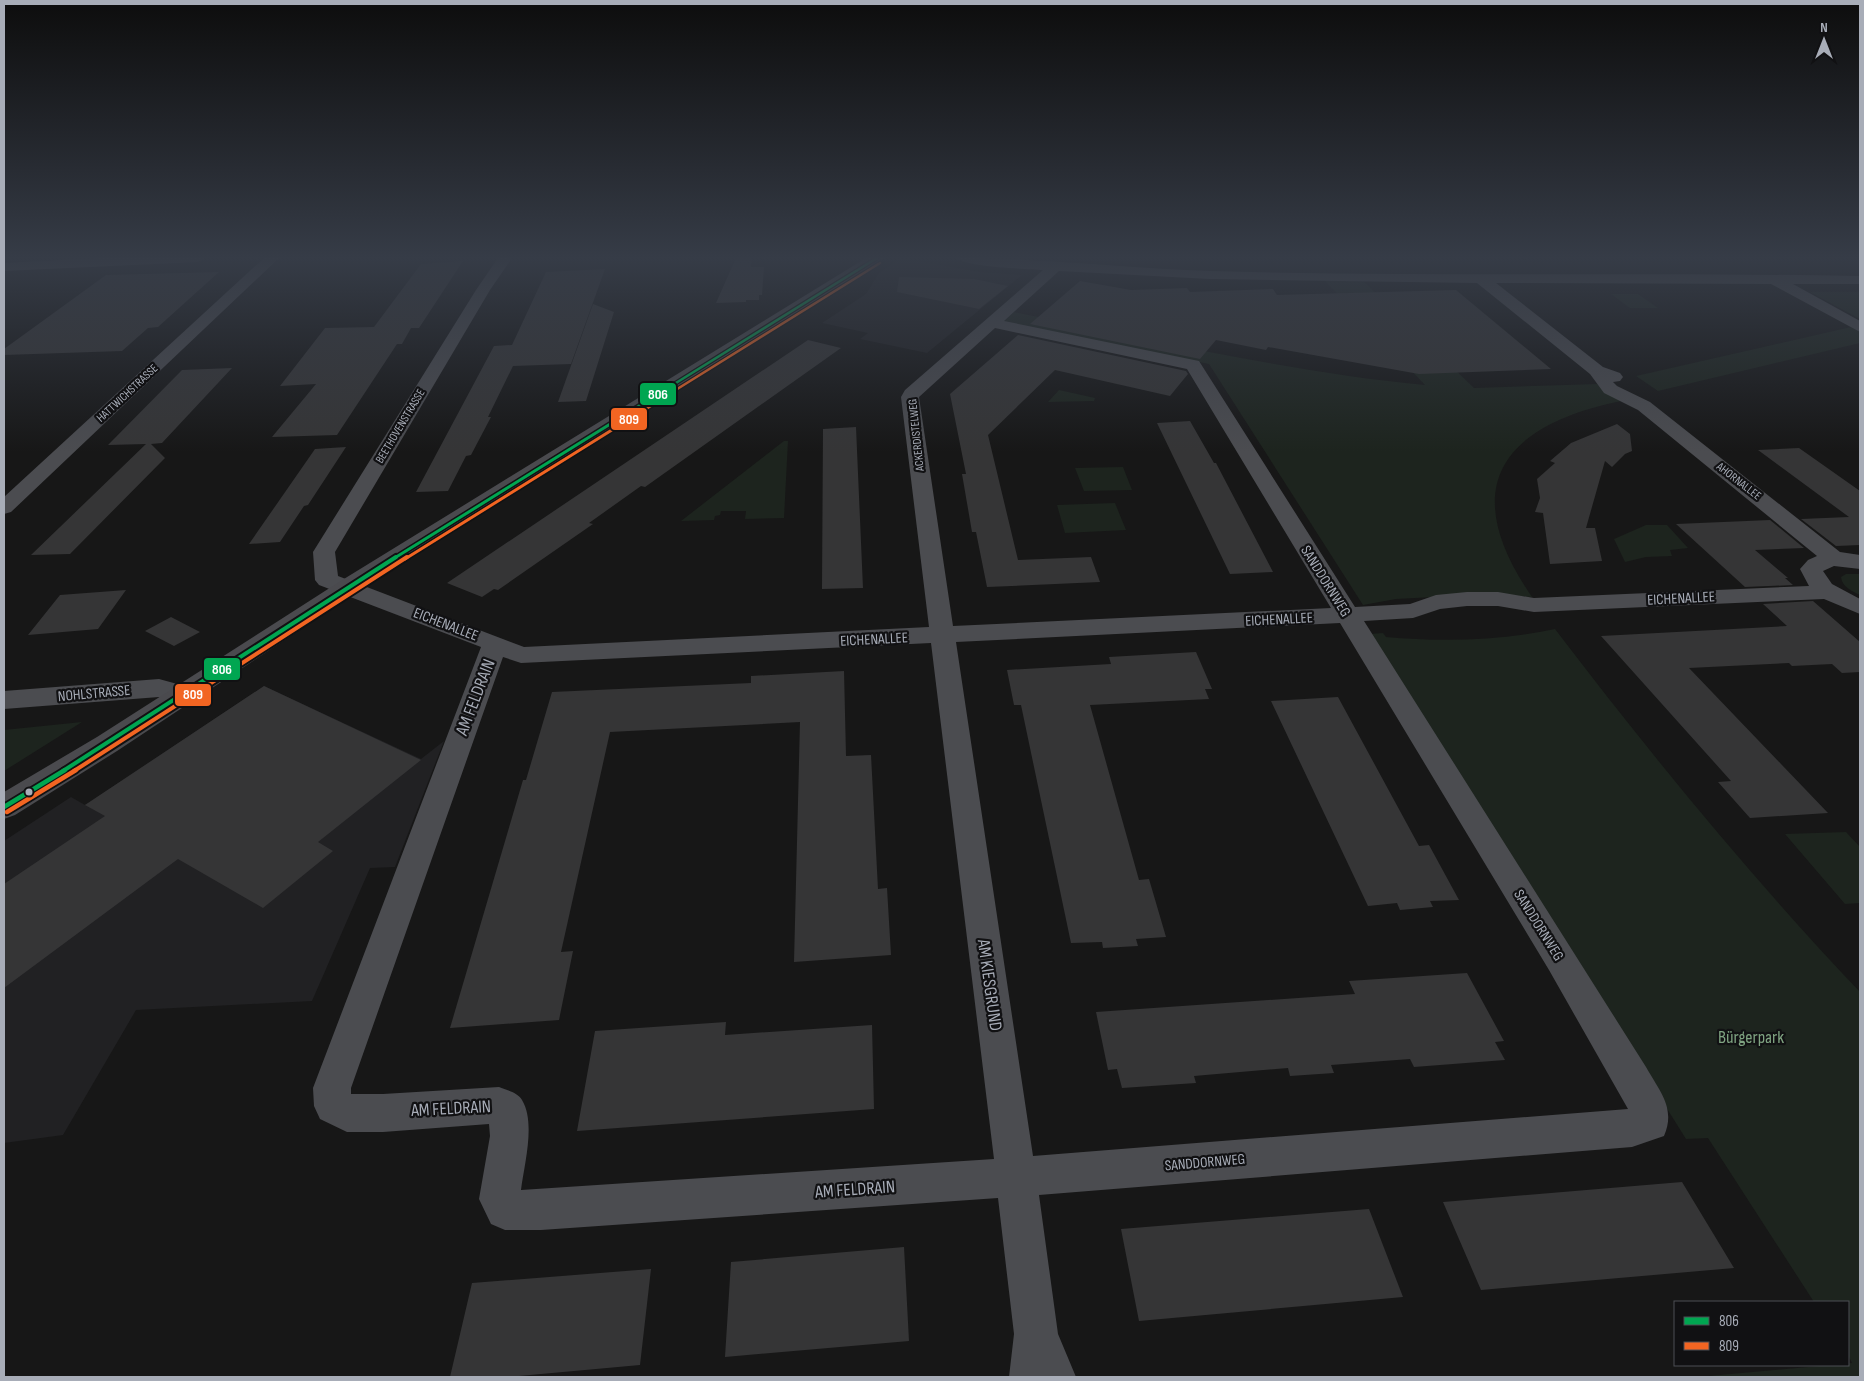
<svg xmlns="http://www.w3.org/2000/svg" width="1864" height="1381" font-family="'Sofia Sans Condensed',sans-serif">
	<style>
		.built { fill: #212123 }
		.green { fill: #1d241e }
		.building { fill: #353536 }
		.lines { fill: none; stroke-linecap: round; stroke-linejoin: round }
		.minor { fill: #4b4c50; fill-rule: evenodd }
		.secondary { fill: #4a4a4e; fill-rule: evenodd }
		.bus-1-far3-casing { stroke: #111113; stroke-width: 5 }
		.bus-1-far2-casing { stroke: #111113; stroke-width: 6 }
		.bus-1-far1-casing { stroke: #111113; stroke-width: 8 }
		.bus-1-casing { stroke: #111113; stroke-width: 8 }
		.bus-2-far3-casing { stroke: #111113; stroke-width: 5 }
		.bus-2-far2-casing { stroke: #111113; stroke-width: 6 }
		.bus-2-far1-casing { stroke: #111113; stroke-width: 8 }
		.bus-2-casing { stroke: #111113; stroke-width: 8 }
		.bus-1-far3 { stroke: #00a651; stroke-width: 2.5 }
		.bus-1-far2 { stroke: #00a651; stroke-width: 3 }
		.bus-1-far1 { stroke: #00a651; stroke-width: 4 }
		.bus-1 { stroke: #00a651; stroke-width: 4.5 }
		.bus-2-far3 { stroke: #f26522; stroke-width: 2.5 }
		.bus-2-far2 { stroke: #f26522; stroke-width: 3 }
		.bus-2-far1 { stroke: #f26522; stroke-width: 4 }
		.bus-2 { stroke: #f26522; stroke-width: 4.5 }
		.bus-dot { fill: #a8adb8; stroke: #111113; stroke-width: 2 }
		.labels { text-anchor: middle; stroke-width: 4.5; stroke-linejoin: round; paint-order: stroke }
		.far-street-label { font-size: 12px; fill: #a8adb8; stroke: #111113 }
		.street-label { font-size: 15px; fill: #a8adb8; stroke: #111113 }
		.near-street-label { font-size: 18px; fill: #a8adb8; stroke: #111113 }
		.near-park-label { font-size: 18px; fill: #7fa381; stroke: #111113 }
		.line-badge { stroke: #111113; stroke-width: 2 }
		.badge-label { font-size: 14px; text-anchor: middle; font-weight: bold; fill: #fff }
	</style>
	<rect width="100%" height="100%" fill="#171717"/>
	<path class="built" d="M 901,258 L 980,272 L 1022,275 L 927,353 L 860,339 L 868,333 L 822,323 L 866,294 L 879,273 Z
		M 264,686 L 421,759 L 444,741 L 395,867 L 370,868 L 312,1001 L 136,1010 L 63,1135 L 4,1143 L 4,841 L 71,797 L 85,805 Z"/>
	<path class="green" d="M 1324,280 L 1362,280 L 1474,388 L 1597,384 L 1621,401 C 1500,426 1457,488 1532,597 L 1491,594 L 1396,599 L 1363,605 L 1209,364 L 1002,322 L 1014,312 C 1151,339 1287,372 1425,385 Z
		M 1810,292 L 1860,292 L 1860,319 Z
		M 1611,294 L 1638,294 L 1658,308 L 1630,308 Z
		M 1851,327 L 1860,332 L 1860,343 L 1658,391 L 1636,376 Z
		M 1059,390 L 1095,398 L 1094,401 L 1048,402 Z
		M 784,441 L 788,441 L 784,518 L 745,519 L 746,511 L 721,511 L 720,515 L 715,516 L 714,520 L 681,521 Z
		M 1123,467 L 1132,490 L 1084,491 L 1075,468 Z
		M 1115,503 L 1126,530 L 1065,533 L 1057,505 Z
		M 1646,525 L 1667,525 L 1688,548 L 1670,550 L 1672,556 L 1646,557 L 1625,562 L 1614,539 Z
		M 1846,574 L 1860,574 L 1860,595 C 1852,591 1842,587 1841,577 Z
		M 1555,629 C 1651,755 1751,877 1860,992 L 1860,1377 L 1698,1377 L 1852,1363 L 1848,1355 L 1848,1302 L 1814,1302 L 1708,1138 L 1686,1139 L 1370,634 L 1383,633 L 1386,637 C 1441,642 1500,641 1555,629 Z
		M 82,722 L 4,771 L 4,730 Z
		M 1846,832 L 1860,847 L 1860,903 L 1845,904 L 1785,834 Z"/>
	<path class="building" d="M 736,258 L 752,258 L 751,267 L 764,267 L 762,295 L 759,295 L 759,300 L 746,300 L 746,302 L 716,303 Z
		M 463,261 L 419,328 L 411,328 L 402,344 L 397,344 L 337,435 L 272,437 L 316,384 L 280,386 L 325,328 L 374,327 L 421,264 Z
		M 605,269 L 571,364 L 513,366 L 488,417 L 491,417 L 471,455 L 466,456 L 448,491 L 416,492 L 494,346 L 512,345 L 546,272 Z
		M 219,272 L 158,327 L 148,328 L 122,351 L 4,355 L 4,349 L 106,275 Z
		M 899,277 L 974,279 L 1008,286 L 979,309 L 897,292 Z
		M 1080,281 L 1131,290 L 1187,288 L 1190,292 L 1273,289 L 1277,295 L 1456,290 L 1551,369 L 1419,374 L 1268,347 L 1266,350 L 1216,340 L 1200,359 L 1030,324 Z
		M 593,304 L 614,312 L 586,401 L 558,402 Z
		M 1018,335 L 1186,371 L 1188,374 L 1170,396 L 1055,370 L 988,435 L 1018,560 L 1091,557 L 1100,582 L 987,587 L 976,532 L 972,532 L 962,474 L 966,474 L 950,394 Z
		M 808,340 L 841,348 L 645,487 L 641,486 L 589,523 L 593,524 L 498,590 L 494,589 L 482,597 L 447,583 Z
		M 232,368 L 162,443 L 151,444 L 165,458 L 70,554 L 31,555 L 146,444 L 108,445 L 182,370 Z
		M 1190,421 L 1214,463 L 1216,463 L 1273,572 L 1230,574 L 1157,423 Z
		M 1617,424 L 1630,434 L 1632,451 L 1625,454 L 1612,467 L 1605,461 L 1586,528 L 1595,528 L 1602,561 L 1550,564 L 1543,513 L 1535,512 L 1540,498 L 1537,479 L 1555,463 L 1550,461 L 1571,443 Z
		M 856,427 L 863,588 L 822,589 L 823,429 Z
		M 346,447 L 308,505 L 304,506 L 280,542 L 249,544 L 315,449 Z
		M 1799,448 L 1860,491 L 1860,545 L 1836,546 L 1801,519 L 1849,517 L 1758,450 Z
		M 1770,520 L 1804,548 L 1755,550 L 1788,578 L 1785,578 L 1793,585 L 1745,587 L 1676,524 Z
		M 126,590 L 98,629 L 28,635 L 60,595 Z
		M 1813,601 L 1860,642 L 1860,672 L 1842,673 L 1832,664 L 1792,666 L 1789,663 L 1689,668 L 1828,813 L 1750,818 L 1718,782 L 1731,781 L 1601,636 L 1787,626 L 1763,604 Z
		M 171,617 L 200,632 L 174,646 L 145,631 Z
		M 1196,652 L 1212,689 L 1205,689 L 1209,699 L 1090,705 L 1139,880 L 1149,879 L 1166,937 L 1136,939 L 1138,946 L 1103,948 L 1102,942 L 1071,943 L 1021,705 L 1014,705 L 1007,670 L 1111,664 L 1109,657 Z
		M 844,671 L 846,756 L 871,755 L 878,889 L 887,888 L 891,955 L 794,962 L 800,722 L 610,732 L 561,952 L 573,951 L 559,1020 L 450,1028 L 523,780 L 526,780 L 552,692 L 751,683 L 751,676 Z
		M 264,686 L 421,760 L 318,842 L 333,851 L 263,908 L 178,859 L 4,988 L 4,884 L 105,816 L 85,805 Z
		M 1338,697 L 1419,846 L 1429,845 L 1459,900 L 1430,901 L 1433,907 L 1400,910 L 1397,903 L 1368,906 L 1271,701 Z
		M 1467,973 L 1504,1041 L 1495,1042 L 1505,1060 L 1414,1067 L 1410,1059 L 1331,1065 L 1334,1073 L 1290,1076 L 1288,1068 L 1194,1076 L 1196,1083 L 1122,1088 L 1117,1069 L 1108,1070 L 1096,1012 L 1355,994 L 1349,981 Z
		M 726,1022 L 725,1035 L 872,1025 L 874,1109 L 577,1131 L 595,1031 Z
		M 1682,1182 L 1734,1268 L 1481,1290 L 1443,1202 Z
		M 1369,1209 L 1403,1297 L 1139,1321 L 1121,1229 Z
		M 904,1247 L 909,1341 L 725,1357 L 731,1262 Z
		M 651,1269 L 640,1365 L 507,1377 L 450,1377 L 472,1283 Z"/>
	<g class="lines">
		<path class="minor" d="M 101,258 L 205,258 L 198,262 L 4,271 L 4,263 Z
			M 264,258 L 279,258 L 11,512 L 4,514 L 4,497 Z
			M 498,258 L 512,258 L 490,290 L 335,552 L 338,576 L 524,647 L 929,627 L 901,397 L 905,390 L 1043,270 C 1028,269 965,267 957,258 C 1042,258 1126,268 1211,271 C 1427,277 1644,272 1860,276 L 1860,284 L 1793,284 L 1860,321 L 1860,332 L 1771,284 L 1496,283 L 1603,367 L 1620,373 L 1623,377 L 1620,381 L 1613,382 L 1617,386 L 1650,402 L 1840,552 L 1860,555 L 1860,569 L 1834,566 L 1823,571 L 1832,584 L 1860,599 L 1860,614 L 1824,599 L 1534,612 L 1498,606 L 1467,606 L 1440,609 L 1413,618 L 1364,621 L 1646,1067 C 1660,1092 1676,1108 1664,1136 L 1632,1147 L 1039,1195 L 1058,1334 L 1076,1377 L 1009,1377 L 1014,1334 L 998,1198 L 541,1230 L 505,1230 L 491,1224 L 479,1199 L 490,1136 L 489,1124 L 383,1132 L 347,1132 L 320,1119 L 314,1106 L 313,1088 L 481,647 L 319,585 L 315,580 L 313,552 L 476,290 ZM 1059,271 L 1210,279 L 1477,283 L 1590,374 L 1604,393 L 1638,410 L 1817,556 L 1808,560 L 1800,569 L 1809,586 L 1534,598 L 1498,592 L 1467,592 L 1436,595 L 1410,604 L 1355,607 L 1199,361 L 1004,321 ZM 995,328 L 1187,369 L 1331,608 L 953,626 L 919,397 ZM 1340,623 L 1549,970 L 1628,1109 L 1033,1156 L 956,642 ZM 931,643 L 994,1159 L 521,1190 C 524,1165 536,1123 522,1100 C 518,1093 507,1090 499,1087 L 383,1094 L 351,1094 L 351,1088 L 503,657 L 521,663 Z
			M 159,679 L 192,688 L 196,694 L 192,700 L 183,703 L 159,697 L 4,709 L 4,691 Z"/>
		<path class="secondary" d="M 866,258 L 884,258 L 357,592 L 117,751 L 15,815 L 4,819 L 4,792 L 97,737 L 339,582 Z"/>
		<defs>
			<path id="bus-1-far3" d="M 663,391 L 877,258"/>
			<path id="bus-1-far2" d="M 393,559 L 665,390"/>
			<path id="bus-1-far1" d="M 63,771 L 396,557"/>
			<path id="bus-1" d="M 4,807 L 65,770"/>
			<path id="bus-2-far3" d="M 674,391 L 880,263"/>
			<path id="bus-2-far2" d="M 405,559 L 676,390"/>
			<path id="bus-2-far1" d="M 74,771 L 407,557"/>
			<path id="bus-2" d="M 7,812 L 76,770"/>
		</defs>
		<use href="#bus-1-far3" class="bus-1-far3-casing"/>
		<use href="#bus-1-far2" class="bus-1-far2-casing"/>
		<use href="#bus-1-far1" class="bus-1-far1-casing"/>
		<use href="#bus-1" class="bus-1-casing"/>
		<use href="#bus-2-far3" class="bus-2-far3-casing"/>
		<use href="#bus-2-far2" class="bus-2-far2-casing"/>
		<use href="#bus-2-far1" class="bus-2-far1-casing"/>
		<use href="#bus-2" class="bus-2-casing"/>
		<use href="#bus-1-far3" class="bus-1-far3"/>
		<use href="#bus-1-far2" class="bus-1-far2"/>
		<use href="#bus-1-far1" class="bus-1-far1"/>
		<use href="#bus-1" class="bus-1"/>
		<use href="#bus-2-far3" class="bus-2-far3"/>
		<use href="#bus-2-far2" class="bus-2-far2"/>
		<use href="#bus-2-far1" class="bus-2-far1"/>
		<use href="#bus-2" class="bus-2"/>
	</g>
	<linearGradient id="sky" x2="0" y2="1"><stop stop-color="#0d0d0d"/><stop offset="0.57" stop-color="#363c47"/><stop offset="1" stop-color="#363c47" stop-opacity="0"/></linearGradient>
	<rect width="1864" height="452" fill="url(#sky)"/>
	<circle class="bus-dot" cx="29" cy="792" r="4.5"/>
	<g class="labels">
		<g class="far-street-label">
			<text transform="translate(127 393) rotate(-43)" y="4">HATTWICHSTRASSE</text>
			<text transform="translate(400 426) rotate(-59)" y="4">BEETHOVENSTRASSE</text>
			<text transform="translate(916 435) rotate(-96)" y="4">ACKERDISTELWEG</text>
			<text transform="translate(1739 481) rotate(38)" y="4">AHORNALLEE</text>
		</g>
		<g class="street-label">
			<text transform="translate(1326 581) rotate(58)" y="5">SANDDORNWEG</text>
			<text transform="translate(1681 598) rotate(-3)" y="5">EICHENALLEE</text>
			<text transform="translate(1279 619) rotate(-3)" y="5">EICHENALLEE</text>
			<text transform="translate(446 624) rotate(21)" y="5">EICHENALLEE</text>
			<text transform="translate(874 639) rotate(-3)" y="5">EICHENALLEE</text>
			<text transform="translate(94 693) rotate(-5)" y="5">NOHLSTRASSE</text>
			<text transform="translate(1539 925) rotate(58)" y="5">SANDDORNWEG</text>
			<text transform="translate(1205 1162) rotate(-5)" y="5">SANDDORNWEG</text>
		</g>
		<g class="near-street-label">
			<text transform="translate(475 697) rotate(-69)" y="6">AM FELDRAIN</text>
			<text transform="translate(990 985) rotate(82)" y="6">AM KIESGRUND</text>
			<text transform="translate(451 1108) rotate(-3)" y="6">AM FELDRAIN</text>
			<text transform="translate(855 1189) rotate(-4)" y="6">AM FELDRAIN</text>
		</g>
		<g class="near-park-label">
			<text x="1751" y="1043">Bürgerpark</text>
		</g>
	</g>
	<g class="line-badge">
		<rect x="639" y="382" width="38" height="24" rx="5" fill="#00a651"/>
		<rect x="610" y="407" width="38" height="24" rx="5" fill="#f26522"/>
		<rect x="203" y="657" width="38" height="24" rx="5" fill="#00a651"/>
		<rect x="174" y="683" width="38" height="24" rx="5" fill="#f26522"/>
	</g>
	<g class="badge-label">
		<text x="658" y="399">806</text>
		<text x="629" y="424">809</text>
		<text x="222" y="674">806</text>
		<text x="193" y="699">809</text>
	</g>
	<rect width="1864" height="1381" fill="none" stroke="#a8adb8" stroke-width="10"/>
	<rect x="1674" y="1301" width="175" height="65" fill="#111113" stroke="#4d4f55"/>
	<rect x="1684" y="1317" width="25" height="8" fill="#00a651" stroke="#4d4f55"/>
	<text x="1719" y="1326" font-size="15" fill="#a8adb8">806</text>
	<rect x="1684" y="1342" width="25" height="8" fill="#f26522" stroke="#4d4f55"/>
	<text x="1719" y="1351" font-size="15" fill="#a8adb8">809</text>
	<g transform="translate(1824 40)" stroke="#111113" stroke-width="4" paint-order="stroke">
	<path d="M0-4L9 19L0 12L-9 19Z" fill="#a8adb8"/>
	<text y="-8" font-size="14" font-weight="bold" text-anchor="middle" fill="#a8adb8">N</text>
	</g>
</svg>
